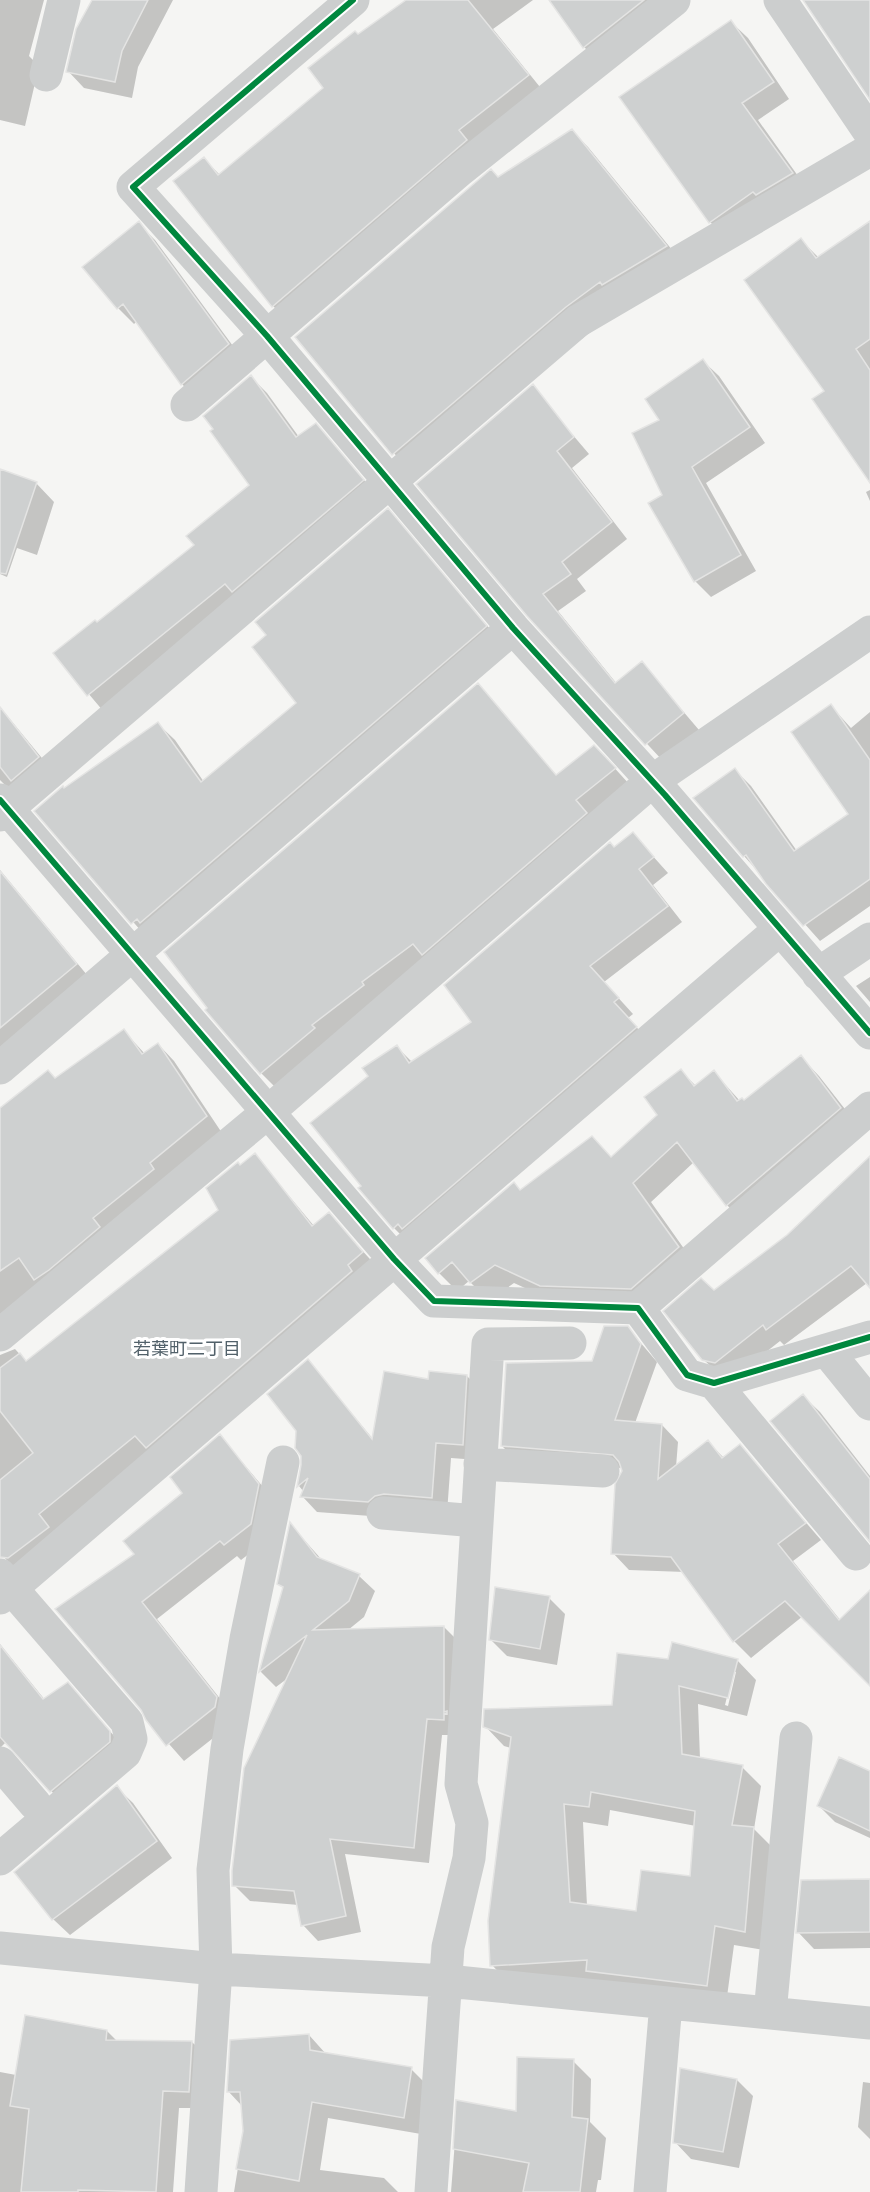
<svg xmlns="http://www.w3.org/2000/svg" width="870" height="2192" font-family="Signika,'Noto Sans JP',sans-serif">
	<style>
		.shadow { fill: #0003; fill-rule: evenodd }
		.building { fill: #ced0d0; stroke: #e4e4e3; stroke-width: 1.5; fill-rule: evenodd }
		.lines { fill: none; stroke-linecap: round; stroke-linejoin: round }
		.minor { stroke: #cccece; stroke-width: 33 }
		.cycleway-casing { stroke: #fff; stroke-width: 10 }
		.cycleway { stroke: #00873e; stroke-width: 6 }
		.labels { text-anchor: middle; stroke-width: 6; stroke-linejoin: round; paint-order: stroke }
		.neighbourhood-label { font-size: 18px; fill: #52616a; stroke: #fff }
	</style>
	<rect width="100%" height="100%" fill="#f5f5f3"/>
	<path class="shadow" d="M 0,0 L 44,0 L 29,56 L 39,66 L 25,126 L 0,120 Z
		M 93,0 L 173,0 L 138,67 L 132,98 L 84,88 L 68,71 Z
		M 409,0 L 533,0 L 493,29 L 544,92 L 289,322 L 273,306 L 175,181 L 204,159 L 220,175 L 325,88 L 358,36 Z
		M 551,0 L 682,0 L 601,63 L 584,47 Z
		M 731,22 L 748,38 L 789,99 L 758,120 L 808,190 L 727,238 L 710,222 Z
		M 572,131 L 588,147 L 682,262 L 409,471 L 297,337 L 499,178 Z
		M 138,223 L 155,240 L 244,361 L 198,401 L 182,384 L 137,321 L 134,324 L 118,308 Z
		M 870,223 L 870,480 L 826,391 L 801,240 L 819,258 Z
		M 703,361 L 719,376 L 765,443 L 706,483 L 756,571 L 711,597 L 695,581 L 664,496 L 661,420 Z
		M 251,377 L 267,393 L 299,437 L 315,425 L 379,497 L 104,712 L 55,654 L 97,624 L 196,545 L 251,485 Z
		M 532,387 L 589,454 L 572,468 L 627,539 L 577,579 L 586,591 L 558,611 L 617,684 L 642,663 L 699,730 L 662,760 L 528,615 Z
		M 0,471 L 36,483 L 54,502 L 37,555 L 17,548 L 7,577 L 0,574 Z
		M 870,490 L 870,501 L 866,492 Z
		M 388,510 L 502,643 L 149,940 L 36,811 L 158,724 L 175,740 L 204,782 L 299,704 L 268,635 Z
		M 478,685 L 557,776 L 610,763 L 630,785 L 277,1089 L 261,1073 Z
		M 831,706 L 851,728 L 870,712 L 870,906 L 820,941 L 744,856 L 735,770 L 751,786 L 797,851 L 850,814 Z
		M 0,707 L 55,774 L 18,798 L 0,780 Z
		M 633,834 L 668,873 L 653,885 L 682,922 L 604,982 L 633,1014 L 628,1018 L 651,1043 L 409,1243 L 394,1228 L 363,1186 L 370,1077 L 397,1047 L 413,1063 L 473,1023 L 615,849 Z
		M 0,870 L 92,981 L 0,1056 Z
		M 870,977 L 870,1002 L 856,986 Z
		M 124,1031 L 145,1054 L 158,1044 L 174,1061 L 222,1133 L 0,1343 L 0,1119 Z
		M 801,1057 L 819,1076 L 859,1127 L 745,1224 L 727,1205 L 694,1162 L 651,1202 L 697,1267 L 650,1307 L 560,1304 L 514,1283 L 489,1301 L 469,1281 L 457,1291 L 439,1273 L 521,1191 L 612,1158 L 659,1115 L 681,1071 L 696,1086 L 714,1072 L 740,1101 L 744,1101 Z
		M 255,1155 L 314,1226 L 329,1214 L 379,1269 L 19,1573 L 0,1553 L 0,1355 L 15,1349 L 27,1362 L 220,1210 L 241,1167 Z
		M 870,1158 L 870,1286 L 867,1283 L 784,1345 L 780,1341 L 732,1379 L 721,1376 L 703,1359 L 714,1292 L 788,1236 Z
		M 628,1328 L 657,1362 L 635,1423 L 662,1425 L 678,1442 L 676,1467 L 708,1442 L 724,1458 L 740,1446 L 821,1540 L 793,1561 L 841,1621 L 870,1592 L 870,1684 L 803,1616 L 751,1658 L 734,1641 L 685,1572 L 629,1570 L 613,1553 L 623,1468 L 518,1462 L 502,1446 Z
		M 308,1361 L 373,1439 L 430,1381 L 467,1376 L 482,1392 L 478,1460 L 451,1458 L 447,1513 L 384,1517 L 317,1512 L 302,1496 L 304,1492 L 299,1486 L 303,1465 Z
		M 803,1396 L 820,1412 L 870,1476 L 870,1539 Z
		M 220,1436 L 275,1501 L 267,1540 L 241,1560 L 237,1556 L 157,1619 L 233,1715 L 231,1724 L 184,1761 L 147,1719 L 136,1554 L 184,1493 Z
		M 291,1525 L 322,1560 L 359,1576 L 375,1591 L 364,1617 L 348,1630 L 444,1627 L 460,1643 L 459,1735 L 442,1735 L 429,1863 L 345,1854 L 361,1932 L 318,1941 L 303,1925 L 299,1905 L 250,1901 L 234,1885 L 288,1678 L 276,1687 L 261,1672 L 284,1589 L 278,1584 Z
		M 549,1598 L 565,1614 L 557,1665 L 507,1656 L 490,1639 Z
		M 0,1644 L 45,1700 L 67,1684 L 126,1749 L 67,1808 L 6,1742 L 0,1748 Z
		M 737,1660 L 756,1680 L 747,1716 L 698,1704 L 700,1759 L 742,1767 L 761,1786 L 754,1829 L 773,1848 L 764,1950 L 734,1945 L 726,2004 L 511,1985 L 492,1965 L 511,1748 L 504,1746 L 485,1726 L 613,1707 L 669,1661 ZM 733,1672 L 736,1672 L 728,1706 L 725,1705 ZM 610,1810 L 696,1826 L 691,1877 L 638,1913 L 587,1906 L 583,1822 L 608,1826 Z
		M 870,1772 L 870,1838 L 835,1822 L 819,1806 Z
		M 116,1787 L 133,1803 L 172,1858 L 70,1935 L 53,1919 Z
		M 870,1881 L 870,1948 L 814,1949 L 798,1932 Z
		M 107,2031 L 117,2041 L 192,2042 L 209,2059 L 205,2108 L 179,2108 L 173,2192 L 0,2192 L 0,2072 L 16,2075 Z
		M 309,2035 L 326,2054 L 411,2069 L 428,2086 L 421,2134 L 328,2118 L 320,2170 L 384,2178 L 398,2192 L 234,2192 L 244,2131 L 242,2106 L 228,2091 Z
		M 573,2061 L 591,2079 L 590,2122 L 606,2138 L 601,2180 L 598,2180 L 596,2192 L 451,2192 L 458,2102 L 517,2113 Z
		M 737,2080 L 753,2096 L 739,2168 L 691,2159 L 675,2142 Z
		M 863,2082 L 870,2083 L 870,2139 L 858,2127 Z"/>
	<path class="building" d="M 92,0 L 148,0 L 122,51 L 115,82 L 66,72 L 76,29 Z
		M 406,0 L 468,0 L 529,75 L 459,130 L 467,140 L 272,307 L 173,181 L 204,157 L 218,175 L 323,88 L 308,68 L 355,31 L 358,34 Z
		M 549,0 L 644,0 L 583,48 Z
		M 803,0 L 870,0 L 870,100 Z
		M 731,20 L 774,82 L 742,103 L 793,173 L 756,195 L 753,192 L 709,223 L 619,97 Z
		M 572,129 L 667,246 L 602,285 L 600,282 L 566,307 L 392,455 L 295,337 L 491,169 L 498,177 Z
		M 139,221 L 229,344 L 181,385 L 123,304 L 117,309 L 82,267 Z
		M 870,221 L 870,339 L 856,349 L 870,370 L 870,483 L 812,399 L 824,391 L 744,280 L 801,238 L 816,258 Z
		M 703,359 L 750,427 L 692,467 L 741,555 L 694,582 L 648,503 L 662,495 L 632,433 L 659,420 L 645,399 Z
		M 251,375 L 296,437 L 316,423 L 364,480 L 232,592 L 225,584 L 87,696 L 53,653 L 95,620 L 97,622 L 194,545 L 186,536 L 249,485 L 210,431 L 213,429 L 203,416 Z
		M 533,384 L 574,437 L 557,451 L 612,522 L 562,562 L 571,574 L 543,594 L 615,683 L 642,661 L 684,713 L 645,745 L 527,616 L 416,484 Z
		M 0,469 L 37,482 L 6,574 L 0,573 Z
		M 388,508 L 487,626 L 140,923 L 137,919 L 131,924 L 34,811 L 63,786 L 64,788 L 158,722 L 201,782 L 296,703 L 252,647 L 266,635 L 255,622 Z
		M 478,683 L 556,775 L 594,745 L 616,768 L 576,800 L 587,813 L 422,955 L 413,944 L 362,982 L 364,985 L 312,1025 L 315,1028 L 260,1074 L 205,1010 L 207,1008 L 164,952 Z
		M 831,704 L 870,760 L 870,879 L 803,926 L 766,884 L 746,855 L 743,857 L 693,798 L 735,768 L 794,851 L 848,814 L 791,732 Z
		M 0,707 L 39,757 L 11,781 L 0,767 Z
		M 633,832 L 654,857 L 639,869 L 668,906 L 590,966 L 619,998 L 614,1002 L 637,1027 L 402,1229 L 398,1224 L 393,1229 L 358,1188 L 361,1186 L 310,1123 L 368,1076 L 362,1068 L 397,1045 L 409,1063 L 471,1022 L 444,985 L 610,842 L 614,847 Z
		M 0,871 L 77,964 L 0,1028 Z
		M 124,1029 L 142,1054 L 158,1043 L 207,1116 L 150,1163 L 154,1169 L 93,1218 L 100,1227 L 49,1270 L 34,1280 L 19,1258 L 0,1271 L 0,1108 L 48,1070 L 55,1078 Z
		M 801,1055 L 841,1108 L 726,1206 L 677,1142 L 633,1183 L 679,1247 L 631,1289 L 540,1286 L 495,1265 L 470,1283 L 452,1262 L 438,1274 L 425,1258 L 514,1182 L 520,1190 L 592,1136 L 611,1157 L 657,1115 L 644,1097 L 681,1069 L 694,1086 L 714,1070 L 737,1101 L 742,1098 L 744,1100 Z
		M 255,1153 L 312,1226 L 329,1212 L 363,1252 L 348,1265 L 352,1271 L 146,1448 L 135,1436 L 39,1514 L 49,1527 L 8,1558 L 0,1557 L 0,1480 L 33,1453 L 0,1411 L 0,1368 L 20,1353 L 26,1361 L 218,1210 L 206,1188 L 238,1162 L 240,1165 Z
		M 870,1156 L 870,1288 L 851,1266 L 766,1330 L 763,1325 L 715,1363 L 702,1360 L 663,1311 L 701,1278 L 714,1290 L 787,1235 Z
		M 604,1326 L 628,1326 L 641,1344 L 615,1420 L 662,1424 L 658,1479 L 708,1440 L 722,1458 L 740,1444 L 806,1523 L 778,1544 L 839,1620 L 870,1590 L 870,1686 L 785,1601 L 733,1642 L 671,1557 L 611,1554 L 615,1484 L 622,1471 L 619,1462 L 613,1455 L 501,1446 L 506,1363 L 592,1361 Z
		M 308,1359 L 372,1439 L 384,1371 L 428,1379 L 429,1371 L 467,1375 L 463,1445 L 436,1443 L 432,1498 L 384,1494 L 375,1496 L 368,1502 L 300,1497 L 308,1478 L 297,1487 L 301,1465 L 301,1456 L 295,1448 L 296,1431 L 267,1394 Z
		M 803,1394 L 870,1479 L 870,1542 L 770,1421 Z
		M 220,1434 L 259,1484 L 251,1524 L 224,1545 L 220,1541 L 142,1602 L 217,1697 L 215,1707 L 166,1746 L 146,1720 L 141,1710 L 55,1609 L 134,1554 L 123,1541 L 182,1493 L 170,1477 Z
		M 290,1522 L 317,1557 L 360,1574 L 349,1601 L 313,1630 L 444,1626 L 444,1712 L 447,1711 L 447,1714 L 444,1713 L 444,1720 L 427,1719 L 414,1848 L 330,1839 L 346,1916 L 301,1926 L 294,1891 L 232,1886 L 232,1871 L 244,1768 L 307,1635 L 259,1672 L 283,1587 L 277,1584 Z
		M 495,1587 L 550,1596 L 540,1649 L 489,1640 Z
		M 672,1642 L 738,1659 L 728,1698 L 679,1686 L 682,1754 L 743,1765 L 732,1825 L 754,1827 L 745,1932 L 715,1926 L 707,1986 L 586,1971 L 587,1960 L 490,1966 L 488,1921 L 511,1737 L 483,1727 L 484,1709 L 612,1705 L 617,1653 L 668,1659 ZM 591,1792 L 695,1811 L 690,1876 L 641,1870 L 636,1911 L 570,1902 L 564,1804 L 589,1807 Z
		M 0,1645 L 43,1699 L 68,1682 L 110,1731 L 110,1742 L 50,1792 L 0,1737 Z
		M 839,1757 L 870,1771 L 870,1831 L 817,1806 Z
		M 117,1785 L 157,1841 L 52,1920 L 14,1872 Z
		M 870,1879 L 870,1932 L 796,1933 L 801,1880 Z
		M 25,2015 L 107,2030 L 106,2040 L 192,2041 L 189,2092 L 163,2091 L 156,2192 L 78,2190 L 78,2192 L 21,2192 L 29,2109 L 10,2106 Z
		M 309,2034 L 310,2050 L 412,2067 L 404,2118 L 312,2102 L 299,2181 L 236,2169 L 243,2131 L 240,2092 L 227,2092 L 230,2040 Z
		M 517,2057 L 574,2059 L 572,2117 L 588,2119 L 580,2192 L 523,2192 L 529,2163 L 453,2149 L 456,2100 L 516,2111 Z
		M 680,2068 L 737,2079 L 723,2152 L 673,2143 Z"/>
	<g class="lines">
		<path class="minor" d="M 353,0 L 133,187 L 267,336 L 513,628 L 665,795 L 870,1033
			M 780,0 L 870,133
			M 46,75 L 64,0
			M 187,405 L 460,170 L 674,0
			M 0,800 L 394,1259 L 434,1301 L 638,1308 L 687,1375 L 714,1383 L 870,1337
			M 0,815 L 578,321 L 870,150
			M 818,974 L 870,939
			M 0,1068 L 513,628
			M 638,1308 L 870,1108
			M 0,1335 L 268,1112 L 651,782 L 870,632
			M 827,1351 L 870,1404
			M 714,1383 L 856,1554
			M 480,1464 L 603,1471
			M 383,1513 L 476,1521
			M 0,1575 L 127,1722 L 131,1739 L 125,1753 L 0,1859
			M 0,1598 L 780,929
			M 0,1763 L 35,1804
			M 0,1948 L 216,1969 L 447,1981 L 870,2023
			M 770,2013 L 796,1738
			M 201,2192 L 216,1969 L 213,1870 L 227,1749 L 246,1639 L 283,1462
			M 431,2192 L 448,1947 L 469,1858 L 472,1823 L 461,1784 L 488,1344 L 570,1343
			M 650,2192 L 666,2003"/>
		<defs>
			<path id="cycleway" d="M 353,0 L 133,187 L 267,336 L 513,628 L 665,795 L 870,1033
				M 0,800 L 394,1259 L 434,1301 L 638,1308 L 687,1375 L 714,1383 L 870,1337"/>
		</defs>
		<use href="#cycleway" class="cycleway-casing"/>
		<use href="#cycleway" class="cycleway"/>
	</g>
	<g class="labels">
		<g class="neighbourhood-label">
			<text x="187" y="1355">若葉町二丁目</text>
		</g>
	</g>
</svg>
